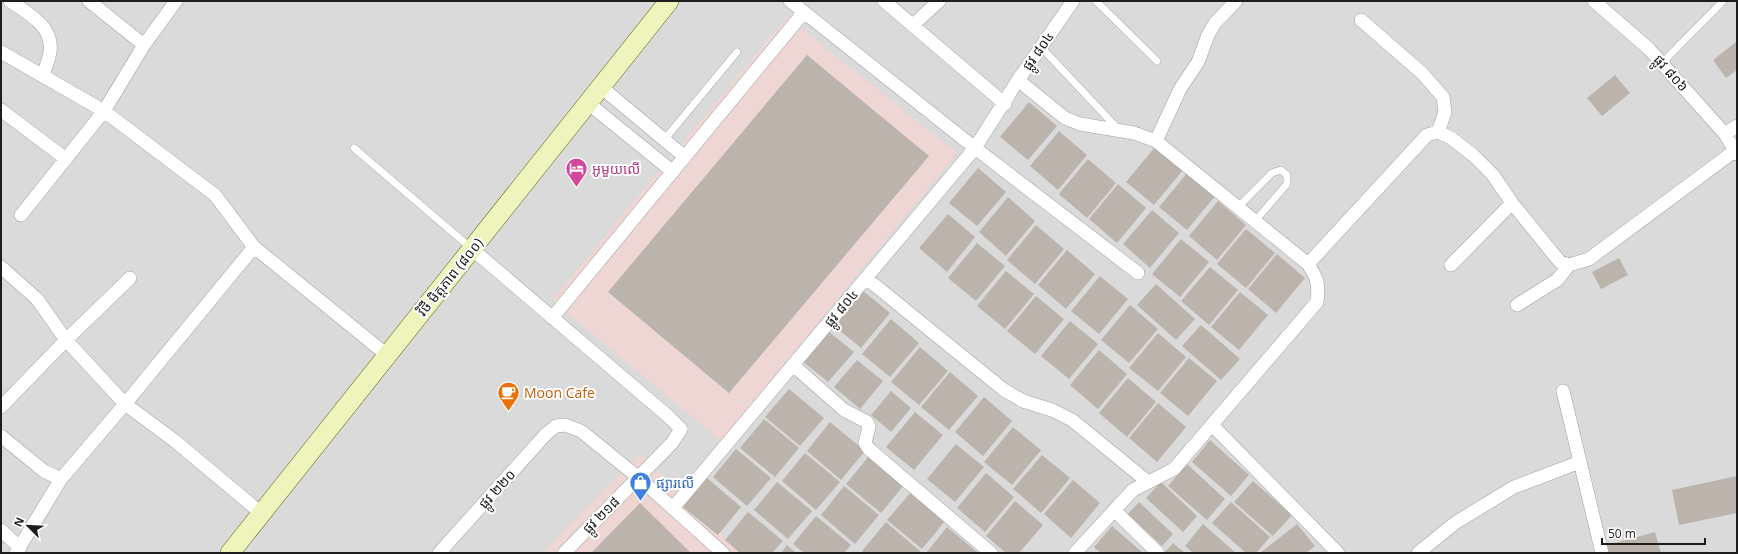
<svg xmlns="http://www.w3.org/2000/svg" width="1738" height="554" font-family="'Open Sans','Noto Sans Khmer',sans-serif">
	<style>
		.residential { fill: #dbdada }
		.commercial { fill: #edd6d4 }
		.building { fill: #bab4ad }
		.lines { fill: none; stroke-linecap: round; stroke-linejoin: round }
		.service-casing { stroke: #a1a1a1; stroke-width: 8 }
		.minor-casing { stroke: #a1a1a1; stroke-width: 14 }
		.secondary-casing { stroke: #5c6b0d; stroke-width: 20 }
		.service { stroke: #fff; stroke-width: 7 }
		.minor { stroke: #fff; stroke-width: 13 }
		.secondary { stroke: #eef4bb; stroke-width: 19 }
		.labels { text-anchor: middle; stroke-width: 4; stroke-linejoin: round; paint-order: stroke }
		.street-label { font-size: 14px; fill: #1d1d1d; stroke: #fff }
		.hotel-label { font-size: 14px; fill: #b23c85; stroke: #fff; text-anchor: start }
		.food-label { font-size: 14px; fill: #c56008; stroke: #fff; text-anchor: start }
		.shop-label { font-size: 14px; fill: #366cbe; stroke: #fff; text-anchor: start }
	</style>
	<rect width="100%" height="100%" fill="#edebe4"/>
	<path class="residential" d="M 1,1 L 1737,1 L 1737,553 L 1,553 Z"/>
	<path class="commercial" d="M 787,17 L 957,153 L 721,441 L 552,300 Z
		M 640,453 L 741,553 L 542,553 Z"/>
	<path class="building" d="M 1736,42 L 1737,70 L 1726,78 L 1713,60 Z
		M 807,55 L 929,156 L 729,393 L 608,292 Z
		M 1615,75 L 1630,93 L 1602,116 L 1587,98 Z
		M 1029,102 L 1057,126 L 1028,160 L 1000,137 Z
		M 1059,131 L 1087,155 L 1058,190 L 1030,166 Z
		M 1155,147 L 1183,170 L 1154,205 L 1126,182 Z
		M 1088,159 L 1116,183 L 1087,218 L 1059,194 Z
		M 978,168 L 1006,192 L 977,226 L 949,203 Z
		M 1188,172 L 1216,195 L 1187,230 L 1159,207 Z
		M 1118,184 L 1146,208 L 1117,243 L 1089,219 Z
		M 1008,197 L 1035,221 L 1006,256 L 979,232 Z
		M 1218,201 L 1246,225 L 1217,260 L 1189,236 Z
		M 1152,210 L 1179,233 L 1150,268 L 1123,244 Z
		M 948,214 L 975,237 L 947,272 L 919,248 Z
		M 1036,225 L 1064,249 L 1035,284 L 1007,260 Z
		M 1246,229 L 1275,253 L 1246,288 L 1217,264 Z
		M 1181,239 L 1209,262 L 1180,297 L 1152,274 Z
		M 977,243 L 1005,266 L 976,301 L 948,278 Z
		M 1067,250 L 1095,274 L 1066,309 L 1038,285 Z
		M 1277,254 L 1305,278 L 1276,313 L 1248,289 Z
		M 1619,258 L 1628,275 L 1601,289 L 1592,272 Z
		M 1210,267 L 1238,290 L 1209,325 L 1181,301 Z
		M 1006,271 L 1034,294 L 1005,329 L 977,306 Z
		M 1100,276 L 1128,299 L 1099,334 L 1071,311 Z
		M 1156,284 L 1195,319 L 1176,340 L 1137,305 Z
		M 862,290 L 890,313 L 861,348 L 833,325 Z
		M 1240,292 L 1268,315 L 1239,350 L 1211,327 Z
		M 1036,296 L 1064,319 L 1035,354 L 1007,331 Z
		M 1130,305 L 1158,329 L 1129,363 L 1101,340 Z
		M 891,319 L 919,343 L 890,377 L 862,354 Z
		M 1070,321 L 1098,344 L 1069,379 L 1041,356 Z
		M 1201,325 L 1240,359 L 1221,380 L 1182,346 Z
		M 828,331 L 854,352 L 828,382 L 802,361 Z
		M 1158,333 L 1186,357 L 1158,391 L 1129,368 Z
		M 920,347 L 948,371 L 919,405 L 891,382 Z
		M 1099,350 L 1127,374 L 1098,409 L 1070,385 Z
		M 1189,358 L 1217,381 L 1188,416 L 1160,393 Z
		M 857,360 L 883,381 L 860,409 L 834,387 Z
		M 950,372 L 978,396 L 949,430 L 921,407 Z
		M 1128,378 L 1156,402 L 1127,437 L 1099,413 Z
		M 789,389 L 824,418 L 800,446 L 765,417 Z
		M 891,391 L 911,408 L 891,432 L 871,415 Z
		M 984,397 L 1012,421 L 983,456 L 955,432 Z
		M 1158,403 L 1186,427 L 1157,462 L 1129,438 Z
		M 915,412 L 943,435 L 914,470 L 886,447 Z
		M 764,419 L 799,448 L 775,477 L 740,448 Z
		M 830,422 L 865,451 L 841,480 L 807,451 Z
		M 1013,427 L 1041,450 L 1012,485 L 984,462 Z
		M 1210,440 L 1249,475 L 1231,496 L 1192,462 Z
		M 956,444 L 984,467 L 955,502 L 927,479 Z
		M 736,449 L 771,478 L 747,506 L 713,477 Z
		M 805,453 L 840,482 L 816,510 L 782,481 Z
		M 1042,455 L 1070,478 L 1041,513 L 1013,489 Z
		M 869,456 L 904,485 L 881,513 L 846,484 Z
		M 1187,464 L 1225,499 L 1207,520 L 1168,486 Z
		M 986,473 L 1014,497 L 985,532 L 957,508 Z
		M 1737,476 L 1737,513 L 1679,525 L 1672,490 Z
		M 707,478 L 741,507 L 718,535 L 683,507 Z
		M 1073,480 L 1100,503 L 1071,538 L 1044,514 Z
		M 1253,481 L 1292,515 L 1273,536 L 1234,502 Z
		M 777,482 L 812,511 L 788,539 L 754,510 Z
		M 1161,482 L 1197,516 L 1183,532 L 1146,498 Z
		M 844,486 L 879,515 L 855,544 L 821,515 Z
		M 911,492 L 945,521 L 922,549 L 887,520 Z
		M 1015,501 L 1043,525 L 1019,553 L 1006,553 L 986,536 Z
		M 1139,502 L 1173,534 L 1162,546 L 1128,514 Z
		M 1231,502 L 1270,537 L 1256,553 L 1246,553 L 1212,523 Z
		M 640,503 L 691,553 L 591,553 Z
		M 748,512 L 783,541 L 772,553 L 740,553 L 725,540 Z
		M 816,516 L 851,545 L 844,553 L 804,553 L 793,544 Z
		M 886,522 L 920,551 L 919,553 L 865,553 L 862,551 Z
		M 1203,524 L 1236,553 L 1193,553 L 1185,546 Z
		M 1297,524 L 1315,546 L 1306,553 L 1260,553 Z
		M 1112,526 L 1143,553 L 1101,553 L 1094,547 Z
		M 947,527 L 978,553 L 926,553 Z
		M 1655,532 L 1661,553 L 1606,553 L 1604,546 Z
		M 1173,543 L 1185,553 L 1164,553 Z
		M 787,545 L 796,553 L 781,553 Z"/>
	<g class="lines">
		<defs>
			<path id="service" d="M 1096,1 L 1157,61
				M 1041,47 L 1119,130
				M 1662,63 L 1723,1
				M 664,140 L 737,52
				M 354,148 L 471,248
				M 1238,207 L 1272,173 L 1281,170 L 1287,175 L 1287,184 L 1255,221"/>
			<path id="minor" d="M 10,1 C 28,13 54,27 50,52 C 49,60 45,68 43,76
				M 89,1 L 144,45
				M 790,1 L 975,148 L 1138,273
				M 884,1 L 1005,104
				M 1594,1 L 1649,49 L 1725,134 L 1737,154
				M 1361,20 L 1422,73 L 1443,97 L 1445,112 L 1438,132
				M 913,25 L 939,1
				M 1,52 L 104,111 L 215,195 L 254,247 L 387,355
				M 1018,80 L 1065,118 L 1080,124 L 1134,133 L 1156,141 L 1308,264 C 1318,279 1319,285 1317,302 L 1174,469 L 1133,490 L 1075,553
				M 601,87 L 685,157
				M 588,103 L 673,172
				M 1,110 L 66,159
				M 1725,134 L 1737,126
				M 1156,141 L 1180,89 L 1198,62 L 1208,35 L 1215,23 L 1236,1
				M 21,215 L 104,111 L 144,45 L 176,1
				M 472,249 L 668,416 L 681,429 L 672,443 L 564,553
				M 1308,264 L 1427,135 L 1438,132 L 1451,138 L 1473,155 L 1493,175 L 1512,203 L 1560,262 L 1569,265 L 1589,259 L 1736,150
				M 1451,265 L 1512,203
				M 1,267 L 37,299 L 66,340 L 125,404 L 175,441 L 261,513
				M 866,278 L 1004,390 L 1023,401 L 1052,410 L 1072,420 L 1148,482
				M 1517,305 L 1557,280 L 1569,265
				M 552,318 L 804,12
				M 793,365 L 844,410 L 867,422 L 869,427 L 865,443 L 869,449 L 991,553
				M 1563,391 L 1602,553
				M 1,407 L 66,340 L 130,278
				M 1212,425 L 1338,553
				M 1,436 L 44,471 L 61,479
				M 673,508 L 975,148 L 1018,80 L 1073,1
				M 1114,510 L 1158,553
				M 1,530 L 20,548
				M 16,553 L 61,479 L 125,404 L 254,247
				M 439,553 L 546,434 L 556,426 L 565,425 L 581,431 L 639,478 L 723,553
				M 1418,553 L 1455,523 L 1514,487 L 1580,462"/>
			<path id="secondary" d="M 230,553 L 669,1"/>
		</defs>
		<use href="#service" class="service-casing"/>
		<use href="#minor" class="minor-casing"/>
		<use href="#secondary" class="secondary-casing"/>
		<use href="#service" class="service"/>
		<use href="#minor" class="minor"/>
		<use href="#secondary" class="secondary"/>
	</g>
	<defs>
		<symbol id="hotel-pin" viewBox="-11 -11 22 30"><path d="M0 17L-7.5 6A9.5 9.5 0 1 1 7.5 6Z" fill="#d1479c" stroke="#fff"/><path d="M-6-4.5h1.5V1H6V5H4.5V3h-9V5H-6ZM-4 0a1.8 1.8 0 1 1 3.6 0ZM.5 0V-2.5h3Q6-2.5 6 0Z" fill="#fff"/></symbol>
		<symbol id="cafe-pin" viewBox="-11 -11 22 30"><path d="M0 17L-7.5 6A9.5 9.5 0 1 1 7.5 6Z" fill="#e8710a" stroke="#fff"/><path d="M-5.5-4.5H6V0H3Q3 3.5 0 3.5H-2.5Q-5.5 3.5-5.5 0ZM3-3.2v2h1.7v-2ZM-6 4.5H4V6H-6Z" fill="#fff"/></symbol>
		<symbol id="shop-pin" viewBox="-11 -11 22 30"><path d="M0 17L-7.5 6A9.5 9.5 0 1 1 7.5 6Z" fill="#3f7fe0" stroke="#fff"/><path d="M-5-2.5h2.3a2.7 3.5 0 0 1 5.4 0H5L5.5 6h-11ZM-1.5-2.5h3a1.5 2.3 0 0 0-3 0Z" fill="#fff"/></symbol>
	</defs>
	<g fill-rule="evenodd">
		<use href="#hotel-pin" x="564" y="156" width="25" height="34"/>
		<use href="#cafe-pin" x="496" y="380" width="25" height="34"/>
		<use href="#shop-pin" x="628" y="470" width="25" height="34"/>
	</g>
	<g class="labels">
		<g class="street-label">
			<text transform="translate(1038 51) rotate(-55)" y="5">ផ្លូវ ៨០៤</text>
			<text transform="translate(1671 73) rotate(48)" y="5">ផ្លូវ ៨០៦</text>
			<text transform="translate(450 277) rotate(-51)" y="5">វិថី មិត្តភាព (៨០០)</text>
			<text transform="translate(841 308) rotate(-50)" y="5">ផ្លូវ ៨០៤</text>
			<text transform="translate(497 489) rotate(-48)" y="5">ផ្លូវ ២២០</text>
			<text transform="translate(601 515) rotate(-45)" y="5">ផ្លូវ ២១៨</text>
		</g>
		<g class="hotel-label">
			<text x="592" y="174">អូមួយលេី</text>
		</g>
		<g class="food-label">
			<text x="524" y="398">Moon Cafe</text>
		</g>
		<g class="shop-label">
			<text x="656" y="488">ផ្សារលើ</text>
		</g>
	</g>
	<rect width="1738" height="554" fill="none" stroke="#1d1d1d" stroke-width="4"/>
	<g transform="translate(28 526) rotate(294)" stroke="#ffffff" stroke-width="3" paint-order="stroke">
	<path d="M0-3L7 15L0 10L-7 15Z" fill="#1d1d1d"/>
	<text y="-6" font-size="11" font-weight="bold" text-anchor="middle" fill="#1d1d1d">N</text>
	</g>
	<path d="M1602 538v6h103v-6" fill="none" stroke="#1d1d1d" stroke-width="2"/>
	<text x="1608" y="538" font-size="12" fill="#1d1d1d" stroke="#ffffff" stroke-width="3" paint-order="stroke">50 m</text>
</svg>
